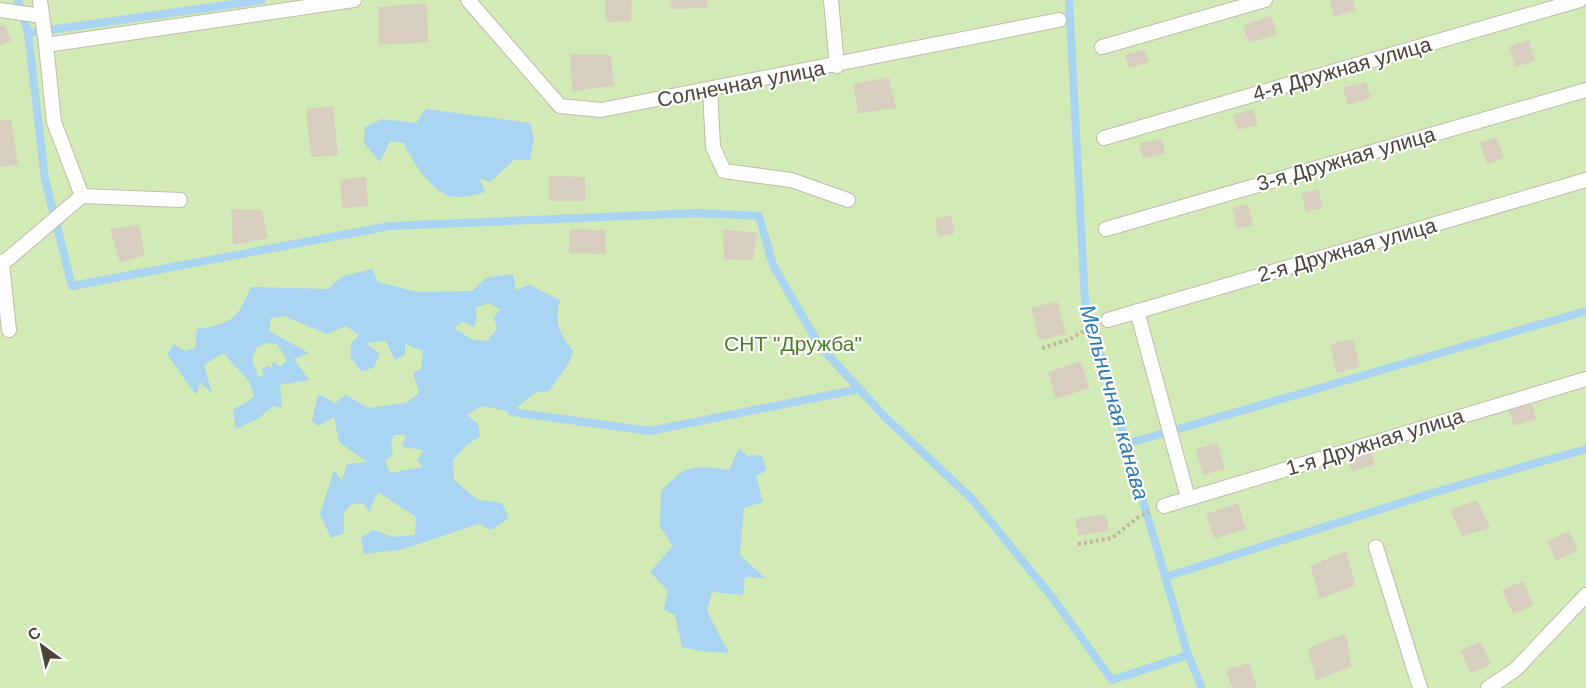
<svg xmlns="http://www.w3.org/2000/svg" width="1586" height="688" font-family="Arial,sans-serif">
	<style>
		.green { fill: #d2eab5 }
		.water { fill: #a9d4f2; fill-rule: evenodd }
		.lines { fill: none; stroke-linecap: round; stroke-linejoin: round }
		.stream { stroke: #a9d4f2; stroke-width: 8 }
		.building { fill: #d8cfc1 }
		.lane-casing { stroke: #c2bbae; stroke-width: 16 }
		.path { stroke: #c4b79f; stroke-width: 4; stroke-dasharray: 3 3; stroke-linecap: butt }
		.lane { stroke: #fff; stroke-width: 14 }
		.labels { text-anchor: middle; stroke-width: 4.5; stroke-linejoin: round; paint-order: stroke }
		.street-label { font-size: 21px; fill: #4b4439; stroke: #fff }
		.park-label { font-size: 21px; fill: #4a7f2a; stroke: #fff }
		.water-label { font-size: 22px; font-style: italic; fill: #2e7ab2; stroke: #fff }
	</style>
	<rect width="100%" height="100%" fill="#f6f3ec"/>
	<path class="green" d="M 0,0 L 1586,0 L 1586,688 L 0,688 Z"/>
	<path class="water" d="M 426,109 L 530,123 L 534,138 L 530,160 L 514,160 L 490,182 L 479,178 L 485,192 C 477,194 469,197 461,197 C 435,200 413,163 404,143 L 390,141 L 380,162 L 364,143 L 365,127 L 382,119 L 416,123 Z
		M 372,269 L 378,282 L 417,292 L 472,291 L 486,278 L 513,274 L 516,290 L 529,285 L 560,300 C 554,322 559,333 573,351 L 569,363 L 549,391 L 534,393 L 512,412 L 481,406 L 467,415 L 478,424 L 480,436 L 466,446 L 453,460 L 454,480 L 478,500 L 502,503 L 509,518 L 491,530 L 479,524 L 404,549 L 364,554 L 361,538 L 373,530 L 393,537 L 415,535 L 416,517 L 378,492 L 369,512 L 363,503 L 350,505 L 344,513 L 344,533 L 331,538 L 320,514 L 334,470 L 342,481 L 347,464 L 367,462 L 339,442 L 334,417 L 318,426 L 312,421 L 318,394 L 335,403 L 346,395 L 368,408 L 406,403 L 419,393 L 413,372 L 421,369 L 423,351 L 405,344 L 405,355 L 395,360 L 386,341 L 366,343 L 380,354 L 373,368 L 361,371 L 350,357 L 352,342 L 359,335 L 346,326 L 327,334 L 284,316 L 271,318 L 269,331 L 309,353 L 294,359 L 309,380 L 280,385 L 282,408 L 273,406 L 259,418 L 236,429 L 233,410 L 254,397 L 249,381 L 223,353 L 204,365 L 212,393 L 200,383 L 196,395 L 167,354 L 174,344 L 184,351 L 195,348 L 197,329 C 231,324 238,319 251,287 L 328,289 L 343,276 ZM 489,303 L 500,309 L 494,318 L 497,329 L 487,341 L 473,340 L 454,328 L 463,321 L 474,327 L 477,317 L 475,308 ZM 266,343 L 277,344 L 287,360 L 280,367 L 274,361 L 272,364 L 273,369 L 267,366 L 262,369 L 264,375 L 258,377 L 252,358 L 257,347 ZM 394,435 L 406,435 L 402,447 L 424,450 L 417,460 L 423,467 L 390,473 L 385,461 L 393,455 L 391,443 Z
		M 739,448 L 747,456 L 761,455 L 767,470 L 756,476 L 763,502 L 744,508 L 740,555 L 765,578 L 745,577 L 743,595 L 712,592 L 707,611 L 729,653 L 700,651 L 682,647 L 675,615 L 664,609 L 668,591 L 650,572 L 673,546 L 660,527 L 661,492 C 685,464 694,465 729,470 Z"/>
	<g class="lines">
		<path class="stream" d="M 18,0 L 28,33 L 45,179 L 72,286 L 390,226 L 698,213 L 759,216 L 773,265 L 819,345 L 885,417 L 973,500 L 1052,597 L 1112,680 L 1188,655
			M 1069,0 L 1085,302 L 1188,655 L 1202,688
			M 28,33 L 262,0
			M 512,412 L 650,431 L 860,389
			M 1126,444 L 1586,311
			M 1165,577 L 1439,491 L 1586,449"/>
	</g>
	<path class="building" d="M 605,0 L 632,0 L 631,21 L 606,22 Z
		M 670,0 L 707,0 L 707,8 L 672,9 Z
		M 1329,0 L 1353,0 L 1356,10 L 1334,17 Z
		M 427,3 L 428,42 L 379,45 L 378,7 Z
		M 1271,16 L 1277,34 L 1249,43 L 1243,25 Z
		M 5,25 L 12,41 L 0,45 L 0,26 Z
		M 1529,40 L 1535,61 L 1515,67 L 1509,46 Z
		M 1145,49 L 1149,62 L 1129,68 L 1125,55 Z
		M 570,54 L 611,55 L 614,86 L 572,91 Z
		M 889,77 L 896,108 L 858,114 L 853,84 Z
		M 1366,82 L 1371,98 L 1348,105 L 1343,88 Z
		M 333,106 L 338,155 L 311,157 L 306,109 Z
		M 1253,109 L 1258,125 L 1238,130 L 1233,115 Z
		M 11,119 L 18,165 L 0,167 L 0,121 Z
		M 1497,137 L 1504,158 L 1487,164 L 1480,143 Z
		M 1162,138 L 1165,153 L 1143,159 L 1139,144 Z
		M 549,176 L 585,177 L 585,201 L 549,201 Z
		M 366,177 L 368,206 L 342,208 L 340,179 Z
		M 1318,189 L 1323,208 L 1306,212 L 1301,193 Z
		M 1248,204 L 1253,225 L 1237,229 L 1232,208 Z
		M 231,209 L 262,210 L 268,238 L 233,245 Z
		M 951,215 L 955,233 L 938,237 L 935,219 Z
		M 139,225 L 145,255 L 120,263 L 110,229 Z
		M 570,229 L 606,230 L 606,254 L 569,253 Z
		M 723,229 L 757,233 L 753,260 L 724,259 Z
		M 1057,301 L 1066,334 L 1039,340 L 1031,308 Z
		M 1353,339 L 1360,367 L 1336,373 L 1330,344 Z
		M 1081,361 L 1089,388 L 1056,399 L 1048,372 Z
		M 1532,404 L 1536,419 L 1514,426 L 1509,411 Z
		M 1218,443 L 1225,469 L 1203,475 L 1196,449 Z
		M 1370,448 L 1375,464 L 1352,472 L 1346,456 Z
		M 1477,500 L 1490,528 L 1462,536 L 1450,510 Z
		M 1238,503 L 1246,529 L 1214,539 L 1206,514 Z
		M 1106,514 L 1109,531 L 1078,536 L 1075,519 Z
		M 1569,531 L 1578,550 L 1556,561 L 1547,541 Z
		M 1346,551 L 1356,585 L 1320,599 L 1310,566 Z
		M 1523,581 L 1534,605 L 1513,614 L 1502,590 Z
		M 1346,633 L 1351,667 L 1316,680 L 1308,648 Z
		M 1480,641 L 1491,664 L 1471,673 L 1460,651 Z
		M 1249,663 L 1257,688 L 1232,688 L 1226,670 Z"/>
	<g class="lines">
		<defs>
			<path id="lane" d="M 40,0 L 46,45 L 354,0
				M 468,0 L 560,106 L 601,110 L 1059,20
				M 831,0 L 837,66
				M 0,10 L 42,16
				M 1102,47 L 1265,0
				M 710,90 L 713,147 L 724,171 L 791,180 L 848,200
				M 1104,138 L 1580,0
				M 82,196 L 180,200
				M 1106,229 L 1586,90
				M 0,262 L 2,264 L 82,196 L 54,122 L 46,45
				M 2,264 L 9,330
				M 1137,311 L 1188,498
				M 1108,320 L 1586,180
				M 1164,506 L 1586,379
				M 1376,547 L 1420,688
				M 1488,688 L 1516,669 L 1586,595"/>
		</defs>
		<use href="#lane" class="lane-casing"/>
		<path class="path" d="M 1042,348 L 1068,340 L 1093,326
			M 1078,544 L 1112,538 L 1137,518 L 1149,512"/>
		<use href="#lane" class="lane"/>
	</g>
	<g class="labels">
		<g class="street-label">
			<text transform="translate(1342 69) rotate(-16)" y="7">4-я Дружная улица</text>
			<text transform="translate(741 84) rotate(-11)" y="7">Солнечная улица</text>
			<text transform="translate(1346 159) rotate(-16)" y="7">3-я Дружная улица</text>
			<text transform="translate(1347 250) rotate(-16)" y="7">2-я Дружная улица</text>
			<text transform="translate(1375 442) rotate(-17)" y="7">1-я Дружная улица</text>
		</g>
		<g class="park-label">
			<text x="793" y="351">СНТ "Дружба"</text>
		</g>
		<g class="water-label">
			<text transform="translate(1115 402) rotate(74)" y="8">Мельничная канава</text>
		</g>
	</g>
	<g transform="translate(42 646) rotate(327)" stroke="#ffffff" stroke-width="4.5" paint-order="stroke">
	<path d="M0-4.5L10 22L0 15L-10 22Z" fill="#4b4439"/>
	<text y="-9" font-size="16" font-weight="bold" text-anchor="middle" fill="#4b4439">С</text>
	</g>
</svg>
